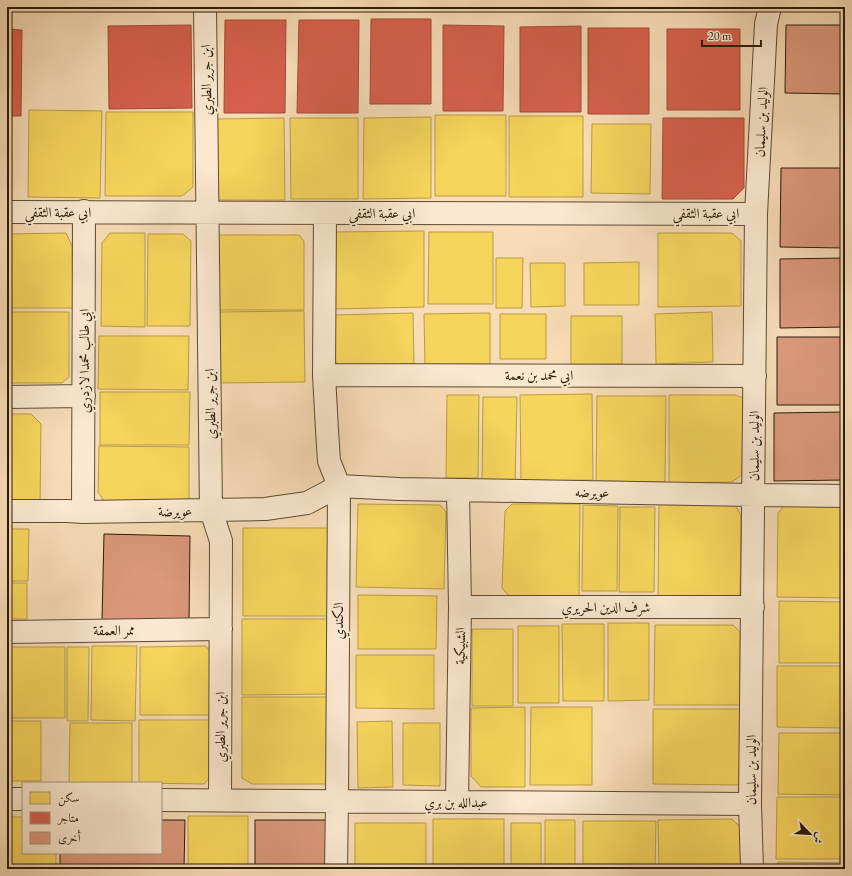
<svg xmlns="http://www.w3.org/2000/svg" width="852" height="876" font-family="'EB Garamond',Amiri,serif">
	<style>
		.homes { fill: #f6d55c; stroke: #b99d43 }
		.shops { fill: #d6604d; stroke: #a24b38 }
		.building { fill: #db987b; stroke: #2a1b08 }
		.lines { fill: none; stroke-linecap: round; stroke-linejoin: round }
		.minor-casing { stroke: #5d4b34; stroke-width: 24 }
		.minor { stroke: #fae8d0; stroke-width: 22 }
		.labels { text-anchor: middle; stroke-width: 4; stroke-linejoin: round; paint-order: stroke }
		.street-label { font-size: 14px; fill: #2a1b08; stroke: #fae8d0 }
	</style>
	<rect width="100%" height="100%" fill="#f7dcb6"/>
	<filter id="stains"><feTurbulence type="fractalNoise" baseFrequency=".005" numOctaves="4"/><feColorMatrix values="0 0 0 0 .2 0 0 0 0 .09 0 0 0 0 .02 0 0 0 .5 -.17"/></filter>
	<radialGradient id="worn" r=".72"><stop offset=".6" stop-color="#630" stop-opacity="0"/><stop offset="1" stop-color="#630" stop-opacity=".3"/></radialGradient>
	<path class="homes" d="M 29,110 L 102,111 L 100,198 L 28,197 Z
		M 106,112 L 193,112 L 193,187 L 182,196 L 105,196 Z
		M 435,115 L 506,115 L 506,196 L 435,196 Z
		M 509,116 L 583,116 L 583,197 L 509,197 Z
		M 431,117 L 431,198 L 363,199 L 364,118 Z
		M 284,118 L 285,200 L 217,200 L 217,119 Z
		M 290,118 L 358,118 L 358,199 L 291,199 Z
		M 592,124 L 651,124 L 650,194 L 591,193 Z
		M 424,231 L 424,307 L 333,309 L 332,232 Z
		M 429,232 L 493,232 L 493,304 L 428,304 Z
		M 66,233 L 72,246 L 73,308 L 7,308 L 7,234 Z
		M 110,233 L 145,233 L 145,327 L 101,326 L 102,243 Z
		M 658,233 L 732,233 L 741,241 L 741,306 L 658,307 Z
		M 148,234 L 183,234 L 191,241 L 190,326 L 147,326 Z
		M 215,235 L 299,235 L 304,241 L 304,310 L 214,310 Z
		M 496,258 L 523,258 L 522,308 L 496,308 Z
		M 639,262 L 639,305 L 584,305 L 584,263 Z
		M 530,263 L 565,263 L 565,306 L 531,307 Z
		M 304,311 L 305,382 L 217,383 L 216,312 Z
		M 7,312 L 69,312 L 69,377 L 62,383 L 7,383 Z
		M 712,312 L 713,362 L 656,364 L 655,314 Z
		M 413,313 L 414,364 L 339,366 L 335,361 L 334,315 Z
		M 490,313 L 490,366 L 425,367 L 424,314 Z
		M 500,314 L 546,314 L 546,359 L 500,359 Z
		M 571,316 L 622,316 L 622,364 L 571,365 Z
		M 99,336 L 189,336 L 188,390 L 98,389 Z
		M 100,392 L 190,392 L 189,445 L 100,445 Z
		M 592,394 L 593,480 L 521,481 L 520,395 Z
		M 447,395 L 479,395 L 478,478 L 446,478 Z
		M 669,395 L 735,395 L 743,398 L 742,475 L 732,482 L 669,483 Z
		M 597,396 L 666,396 L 665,482 L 596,481 Z
		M 483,397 L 517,397 L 515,484 L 482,484 Z
		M 7,414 L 31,414 L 41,424 L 40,505 L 7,505 Z
		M 99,446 L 189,447 L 189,500 L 106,504 L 98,492 Z
		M 358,504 L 440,505 L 446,512 L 444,589 L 356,587 Z
		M 512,504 L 580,504 L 579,596 L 509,596 L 502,588 L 505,511 Z
		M 659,504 L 735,505 L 741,515 L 740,596 L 658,596 Z
		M 786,504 L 845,505 L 845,598 L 777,597 L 778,513 Z
		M 583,505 L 618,506 L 617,591 L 582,591 Z
		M 620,507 L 655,507 L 654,592 L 619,592 Z
		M 243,528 L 331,528 L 330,616 L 243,616 Z
		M 7,529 L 29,529 L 28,581 L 7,581 Z
		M 7,583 L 27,583 L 27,619 L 7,619 Z
		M 358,595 L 437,596 L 436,649 L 358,649 Z
		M 779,601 L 845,602 L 845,663 L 779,663 Z
		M 242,619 L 332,619 L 332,694 L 242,695 Z
		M 608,623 L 649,623 L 649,700 L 608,701 Z
		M 562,624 L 604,624 L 604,701 L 563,701 Z
		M 655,625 L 733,625 L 740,632 L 740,705 L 654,705 Z
		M 518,626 L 559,626 L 559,703 L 518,703 Z
		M 472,629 L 513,629 L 513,706 L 472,706 Z
		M 92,646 L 137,646 L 135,721 L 91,720 Z
		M 206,646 L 211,653 L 211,715 L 140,715 L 140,647 Z
		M 7,647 L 65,647 L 65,718 L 7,718 Z
		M 67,647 L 89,647 L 88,721 L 67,721 Z
		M 356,655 L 434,655 L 434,709 L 356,708 Z
		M 777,666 L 845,666 L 845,728 L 777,727 Z
		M 242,697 L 332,697 L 331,784 L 252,784 L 242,778 Z
		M 525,707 L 525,787 L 481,787 L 471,776 L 471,708 Z
		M 531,707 L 592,707 L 592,785 L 530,785 Z
		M 653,709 L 740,709 L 739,785 L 653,784 Z
		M 139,720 L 212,720 L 212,775 L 204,784 L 139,783 Z
		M 7,721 L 41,721 L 41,781 L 7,781 Z
		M 392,721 L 393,787 L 358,788 L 357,722 Z
		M 70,723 L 132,723 L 132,783 L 69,783 Z
		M 403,723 L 440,723 L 440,786 L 403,785 Z
		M 779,733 L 845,733 L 845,795 L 778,794 Z
		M 777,797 L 845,797 L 845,859 L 776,859 Z
		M 188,816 L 248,816 L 248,869 L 188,869 Z
		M 7,817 L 23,817 L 23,853 L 56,853 L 56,869 L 7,869 Z
		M 433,819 L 504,819 L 504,869 L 433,869 Z
		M 732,819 L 741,828 L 741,869 L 659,869 L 658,820 Z
		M 545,820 L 575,820 L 575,869 L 545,869 Z
		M 583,821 L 656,821 L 655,869 L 583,869 Z
		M 355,823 L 426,823 L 426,869 L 355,869 Z
		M 511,823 L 541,823 L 541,869 L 511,869 Z
		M 778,862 L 845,863 L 845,869 L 778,869 Z"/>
	<path class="shops" d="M 371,19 L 431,19 L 431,104 L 370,104 Z
		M 225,20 L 286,20 L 285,113 L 224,113 Z
		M 299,20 L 359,20 L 358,113 L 297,113 Z
		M 191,25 L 192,108 L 109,109 L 108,26 Z
		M 443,25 L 504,26 L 503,111 L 443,111 Z
		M 581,26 L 581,112 L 520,112 L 520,27 Z
		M 588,28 L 649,28 L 649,114 L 588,114 Z
		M 7,29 L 22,30 L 21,116 L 7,116 Z
		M 667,29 L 740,29 L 740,110 L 667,110 Z
		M 663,118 L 744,118 L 744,188 L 733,199 L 662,199 Z"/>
	<path class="building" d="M 786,25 L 845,25 L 845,94 L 785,93 Z
		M 781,168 L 845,168 L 845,248 L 780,247 Z
		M 845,258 L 845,327 L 780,328 L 780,259 Z
		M 777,337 L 845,337 L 845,405 L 777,405 Z
		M 845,412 L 845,480 L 774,481 L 774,413 Z
		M 104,534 L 190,536 L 189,621 L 102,620 Z
		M 161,820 L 185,820 L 184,869 L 60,869 L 60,853 L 161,853 Z
		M 255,820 L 327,820 L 327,869 L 255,869 Z"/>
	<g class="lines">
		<defs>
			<path id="minor" d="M 205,7 L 211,510 L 221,541 L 220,800
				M 7,212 L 756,214
				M 325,213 L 324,375 L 327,430 L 329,461 L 339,486 L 337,801 L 336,869
				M 324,375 L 755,376
				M 7,397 L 84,396
				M 7,511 L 67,511 L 83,512 L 265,509 L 307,503 L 339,486 L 399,489 L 754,495 L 845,496
				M 83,512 L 84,211
				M 460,607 L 753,607
				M 7,632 L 221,629
				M 7,799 L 23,799
				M 161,800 L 750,804
				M 457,802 L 460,607 L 458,490
				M 752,869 L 750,804 L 756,214 L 766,24 L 770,7"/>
		</defs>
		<use href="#minor" class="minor-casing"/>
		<use href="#minor" class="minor"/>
	</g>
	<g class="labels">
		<g class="street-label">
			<text transform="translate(206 80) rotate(-91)" y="5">ابن جرير الطبري</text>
			<text transform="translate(761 122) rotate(-87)" y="5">الوليد بن سليمان</text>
			<text x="58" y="217">ابي عقبة الثقفي</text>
			<text x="382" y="218">ابي عقبة الثقفي</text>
			<text x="706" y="218">ابي عقبة الثقفي</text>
			<text transform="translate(84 361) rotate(-90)" y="5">ابي طالب محمدا لازدري</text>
			<text x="539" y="380">ابي محمد بن نعمة</text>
			<text transform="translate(210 404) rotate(-91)" y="5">ابن جرير الطبري</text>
			<text transform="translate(754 446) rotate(-90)" y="5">الوليد بن سليمان</text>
			<text transform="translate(592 492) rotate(1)" y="5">عويرضه</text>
			<text transform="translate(175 511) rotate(-1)" y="5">عويرضة</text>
			<text x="606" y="612">شرف الدين الحريري</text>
			<text transform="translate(338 621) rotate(-90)" y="5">الكندي</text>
			<text transform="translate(114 630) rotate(-1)" y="5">ممر العمقة</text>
			<text transform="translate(460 646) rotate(-89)" y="5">الشبيكية</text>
			<text transform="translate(220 727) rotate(-90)" y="5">ابن جرير الطبري</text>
			<text transform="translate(751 770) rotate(-90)" y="5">الوليد بن سليمان</text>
			<text x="456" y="807">عبدالله بن بري</text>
		</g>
	</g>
	<rect width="852" height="876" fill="none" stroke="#f7dcb6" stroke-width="24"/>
	<rect x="8" y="8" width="836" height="860" fill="none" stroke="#2a1b08" stroke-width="2"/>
	<rect x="12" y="12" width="828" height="852" fill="none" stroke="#2a1b08"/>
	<rect x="22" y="782" width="140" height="72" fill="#fae8d0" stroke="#a79680"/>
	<rect x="30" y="792" width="20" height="12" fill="#f6d55c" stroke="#a79680"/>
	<text x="58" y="802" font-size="12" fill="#2a1b08">سكن</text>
	<rect x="30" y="812" width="20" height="12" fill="#d6604d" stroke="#a79680"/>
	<text x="58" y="822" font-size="12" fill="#2a1b08">متاجر</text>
	<rect x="30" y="832" width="20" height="12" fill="#db987b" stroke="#a79680"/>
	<text x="58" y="842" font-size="12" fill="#2a1b08">أخرى</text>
	<g transform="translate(810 834) rotate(115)" stroke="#fae8d0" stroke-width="3" paint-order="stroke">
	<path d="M0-3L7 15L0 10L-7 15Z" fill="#2a1b08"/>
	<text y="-6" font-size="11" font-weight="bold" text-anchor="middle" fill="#2a1b08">ش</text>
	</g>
	<path d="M702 40v6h59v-6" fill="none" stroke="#2a1b08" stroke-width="2"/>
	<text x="708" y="40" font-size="12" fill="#2a1b08" stroke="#fae8d0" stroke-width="3" paint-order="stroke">20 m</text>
	<rect width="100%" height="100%" filter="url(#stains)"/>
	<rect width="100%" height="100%" fill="url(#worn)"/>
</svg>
